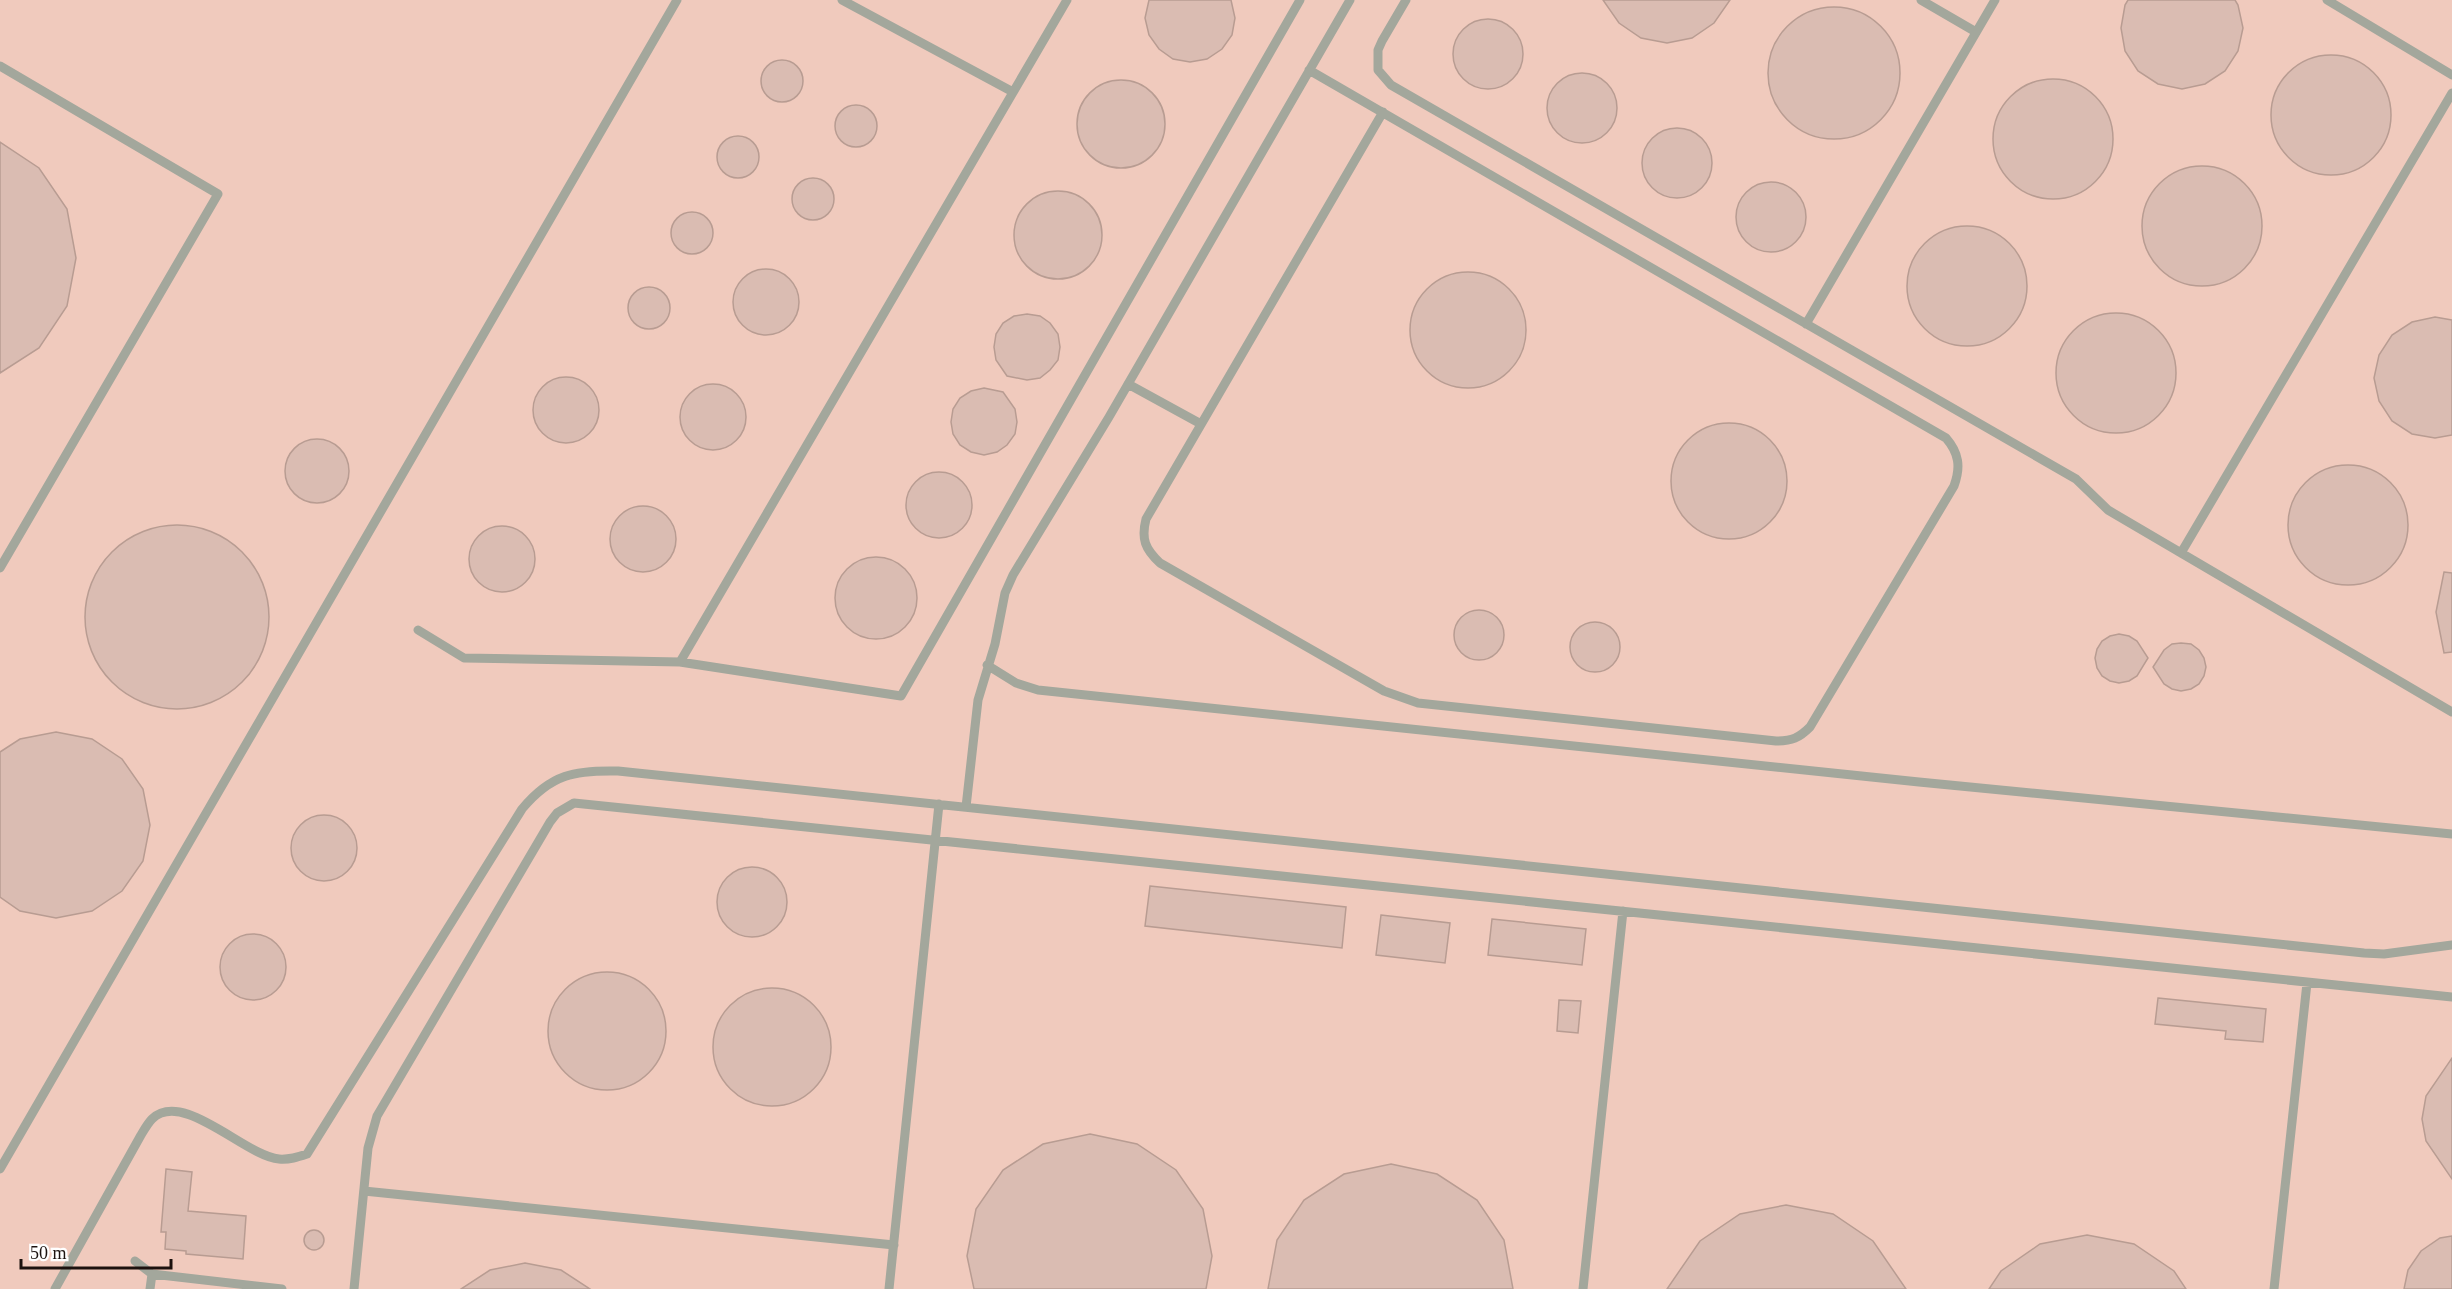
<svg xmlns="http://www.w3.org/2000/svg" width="2452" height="1289" font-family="Georgia,serif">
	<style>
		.built { fill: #f0cabd }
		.building { fill: #dabcb2; stroke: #b89c92; stroke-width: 1.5 }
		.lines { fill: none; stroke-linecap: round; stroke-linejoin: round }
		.service { stroke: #a3a79c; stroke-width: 9 }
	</style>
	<rect width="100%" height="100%" fill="#f7d8ce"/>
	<path class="built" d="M 0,0 L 2452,0 L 2452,1289 L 0,1289 Z"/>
	<path class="building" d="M 1149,0 L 1231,0 L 1235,18 L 1232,35 L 1222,49 L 1207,59 L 1190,62 L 1173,59 L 1159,49 L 1149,35 L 1145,18 Z
		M 1603,0 L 1730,0 L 1714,23 L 1692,38 L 1667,43 L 1641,38 L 1619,23 Z
		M 2128,0 L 2235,0 L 2238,5 L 2243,28 L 2238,51 L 2225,71 L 2205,84 L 2182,89 L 2158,84 L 2138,71 L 2125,51 L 2121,28 L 2125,5 Z
		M1768 73a66 66 0 1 1 132 0a66 66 0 1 1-132 0Z
		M1453 54a35 35 0 1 1 70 0a35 35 0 1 1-70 0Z
		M2271 115a60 60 0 1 1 120 0a60 60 0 1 1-120 0Z
		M761 81a21 21 0 1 1 42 0a21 21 0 1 1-42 0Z
		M1547 108a35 35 0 1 1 70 0a35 35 0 1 1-70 0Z
		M1993 139a60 60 0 1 1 120 0a60 60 0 1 1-120 0Z
		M1077 124a44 44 0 1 1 88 0a44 44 0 1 1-88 0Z
		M835 126a21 21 0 1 1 42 0a21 21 0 1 1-42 0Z
		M1642 163a35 35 0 1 1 70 0a35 35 0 1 1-70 0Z
		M717 157a21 21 0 1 1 42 0a21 21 0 1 1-42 0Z
		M 0,142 L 39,168 L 67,209 L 76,258 L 67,306 L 39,348 L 0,373 Z
		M2142 226a60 60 0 1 1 120 0a60 60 0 1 1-120 0Z
		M792 199a21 21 0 1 1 42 0a21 21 0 1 1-42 0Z
		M1736 217a35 35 0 1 1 70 0a35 35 0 1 1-70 0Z
		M1014 235a44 44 0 1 1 88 0a44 44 0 1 1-88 0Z
		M671 233a21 21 0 1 1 42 0a21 21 0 1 1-42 0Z
		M1907 286a60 60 0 1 1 120 0a60 60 0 1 1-120 0Z
		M733 302a33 33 0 1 1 66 0a33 33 0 1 1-66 0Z
		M1410 330a58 58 0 1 1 116 0a58 58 0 1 1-116 0Z
		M628 308a21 21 0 1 1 42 0a21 21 0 1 1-42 0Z
		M2056 373a60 60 0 1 1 120 0a60 60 0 1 1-120 0Z
		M 1027,314 L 1040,316 L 1050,323 L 1058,334 L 1060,347 L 1058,360 L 1050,370 L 1040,378 L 1027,380 L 1007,376 L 996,360 L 994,347 L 996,334 L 1003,323 L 1014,316 Z
		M 2435,317 L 2452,320 L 2452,435 L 2435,438 L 2412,434 L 2392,421 L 2379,401 L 2374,378 L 2379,355 L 2392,335 L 2412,322 Z
		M533 410a33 33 0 1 1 66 0a33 33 0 1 1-66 0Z
		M680 417a33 33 0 1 1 66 0a33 33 0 1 1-66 0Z
		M 984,388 L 1003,392 L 1015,409 L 1017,422 L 1015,434 L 1007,445 L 997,452 L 984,455 L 971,452 L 960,445 L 953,434 L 951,422 L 953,409 L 960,398 L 971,391 Z
		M1671 481a58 58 0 1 1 116 0a58 58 0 1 1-116 0Z
		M285 471a32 32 0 1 1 64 0a32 32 0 1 1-64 0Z
		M2288 525a60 60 0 1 1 120 0a60 60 0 1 1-120 0Z
		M906 505a33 33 0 1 1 66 0a33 33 0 1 1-66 0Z
		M610 539a33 33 0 1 1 66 0a33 33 0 1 1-66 0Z
		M85 617a92 92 0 1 1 184 0a92 92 0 1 1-184 0Z
		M469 559a33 33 0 1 1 66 0a33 33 0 1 1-66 0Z
		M835 598a41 41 0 1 1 82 0a41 41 0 1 1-82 0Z
		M 2444,572 L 2452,573 L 2452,652 L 2444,653 L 2436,612 Z
		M1454 635a25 25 0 1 1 50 0a25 25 0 1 1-50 0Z
		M1570 647a25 25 0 1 1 50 0a25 25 0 1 1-50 0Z
		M 2119,634 L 2129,636 L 2137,641 L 2148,658 L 2137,676 L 2129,681 L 2119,683 L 2110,681 L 2102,676 L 2097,668 L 2095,658 L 2097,649 L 2102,641 L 2110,636 Z
		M 2181,643 L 2191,644 L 2199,650 L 2204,658 L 2206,667 L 2204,676 L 2199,684 L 2191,689 L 2181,691 L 2172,689 L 2164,684 L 2153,667 L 2164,650 L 2172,644 Z
		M 56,732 L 92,739 L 122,759 L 143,789 L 150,825 L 143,861 L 122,891 L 92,911 L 56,918 L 20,911 L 0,897 L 0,752 L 20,739 Z
		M291 848a33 33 0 1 1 66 0a33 33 0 1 1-66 0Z
		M717 902a35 35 0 1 1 70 0a35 35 0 1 1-70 0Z
		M 1150,886 L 1346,907 L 1342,948 L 1145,926 Z
		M 1381,915 L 1450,923 L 1445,963 L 1376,955 Z
		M 1492,919 L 1586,929 L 1582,965 L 1488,955 Z
		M220 967a33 33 0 1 1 66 0a33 33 0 1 1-66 0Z
		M548 1031a59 59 0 1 1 118 0a59 59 0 1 1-118 0Z
		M713 1047a59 59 0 1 1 118 0a59 59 0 1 1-118 0Z
		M 2158,998 L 2266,1009 L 2263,1042 L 2225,1039 L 2226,1031 L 2155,1024 Z
		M 1559,1000 L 1581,1001 L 1578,1033 L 1557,1031 Z
		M 2452,1058 L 2452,1179 L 2426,1141 L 2422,1119 L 2426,1096 Z
		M 1090,1134 L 1137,1144 L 1176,1170 L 1203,1209 L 1212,1256 L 1206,1289 L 974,1289 L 967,1256 L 976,1209 L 1003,1170 L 1043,1144 Z
		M 1391,1164 L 1437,1174 L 1477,1200 L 1504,1240 L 1513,1289 L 1268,1289 L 1277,1240 L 1304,1200 L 1344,1174 Z
		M 166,1169 L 192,1172 L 188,1211 L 246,1216 L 243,1259 L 186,1254 L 186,1251 L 165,1249 L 166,1232 L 161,1232 Z
		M 1786,1205 L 1833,1214 L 1873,1241 L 1906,1289 L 1667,1289 L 1700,1241 L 1740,1214 Z
		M304 1240a10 10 0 1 1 20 0a10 10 0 1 1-20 0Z
		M 2087,1235 L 2134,1244 L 2174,1271 L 2186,1289 L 1989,1289 L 2001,1271 L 2040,1244 Z
		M 2452,1236 L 2452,1289 L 2404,1289 L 2408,1270 L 2421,1251 L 2440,1238 Z
		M 525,1263 L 561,1270 L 590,1289 L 461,1289 L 490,1270 Z"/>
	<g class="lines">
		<path class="service" d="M 842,0 L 1013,92
			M 1406,0 L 1382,41 L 1378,50 L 1378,70 L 1391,85 L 2076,479 L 2108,510 L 2452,712
			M 1921,0 L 1976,32
			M 2327,0 L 2452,75
			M 0,66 L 218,194 L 0,568
			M 1309,70 L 1946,438 C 1959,453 1961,467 1954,486 L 1810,727 C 1799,738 1792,741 1776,741 L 1418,703 L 1384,691 L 1160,563 C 1145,549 1141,539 1146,519 L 1383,112
			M 1806,324 L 1995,0
			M 1128,384 L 1201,424
			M 2181,553 L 2452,93
			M 418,630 L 464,658 L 680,662 L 901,696 L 1300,0
			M 680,662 L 1067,0
			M 987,665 L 1016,683 L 1038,690 L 1919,782 L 2452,834
			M 966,807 L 978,700 L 995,644 L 1005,593 L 1013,575 L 1109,417 L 1350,0
			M 0,1169 L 677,0
			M 364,1191 L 894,1245
			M 135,1261 L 152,1274 L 282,1289
			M 55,1289 L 141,1135 C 144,1130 148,1123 152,1119 C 183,1089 245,1156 279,1159 C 289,1160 298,1157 307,1154 L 522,809 C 551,774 575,770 618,771 L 2364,953 L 2384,954 L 2452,945
			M 150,1289 L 152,1274
			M 354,1289 L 368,1148 L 377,1116 L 550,822 L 557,813 L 574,803 L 2452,997
			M 889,1289 L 939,804
			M 1583,1289 L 1623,911
			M 2274,1289 L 2307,983"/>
	</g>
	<path d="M21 1259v9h150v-9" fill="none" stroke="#1c120f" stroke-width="3"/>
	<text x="30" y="1259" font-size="18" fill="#1c120f" stroke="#ffffff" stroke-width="4.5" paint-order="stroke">50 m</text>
</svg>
